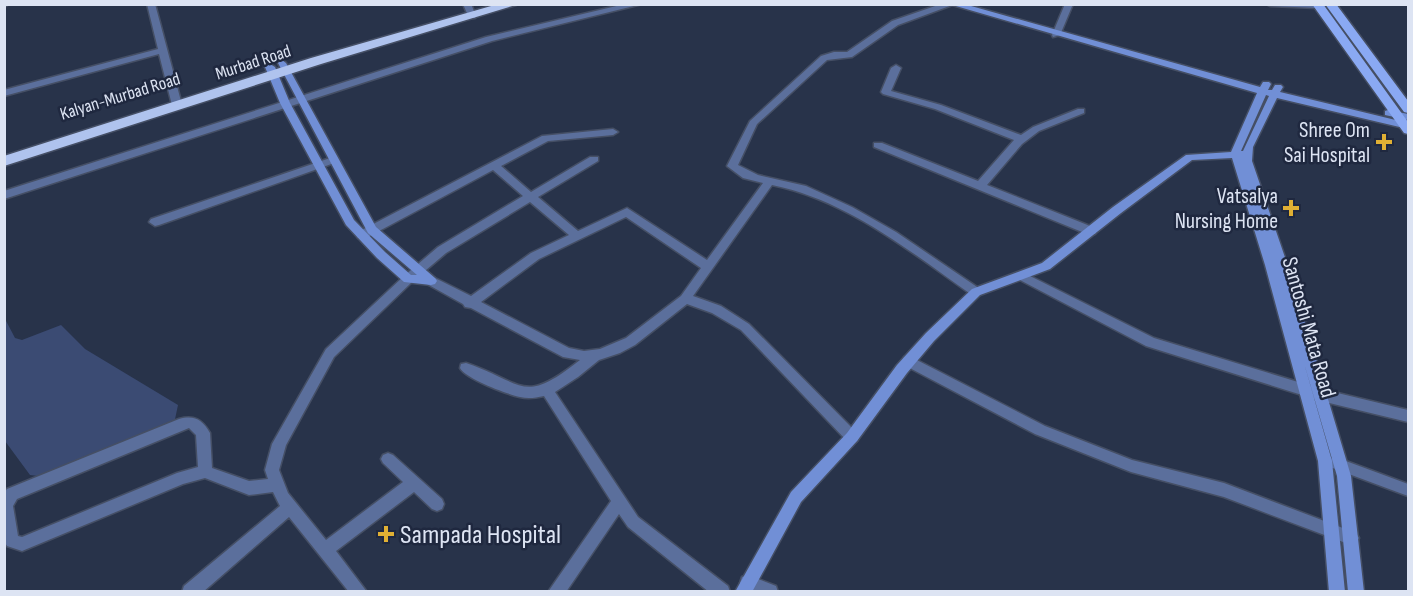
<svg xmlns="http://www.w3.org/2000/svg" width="1413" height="596" font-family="'Sofia Sans Condensed',sans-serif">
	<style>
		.green { fill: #3b4b73 }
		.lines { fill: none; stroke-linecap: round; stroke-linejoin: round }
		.street-casing { stroke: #454f65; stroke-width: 3 }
		.secondary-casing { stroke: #454f65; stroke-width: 3 }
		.primary-casing { stroke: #454f65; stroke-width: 3 }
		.highway-casing { stroke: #454f65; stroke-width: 3 }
		.street { fill: #5b6f9c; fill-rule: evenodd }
		.secondary { fill: #718fd6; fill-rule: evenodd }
		.primary { fill: #8aa9f3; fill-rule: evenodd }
		.highway { fill: #afc3ee; fill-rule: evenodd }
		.poi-dot { fill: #e0b034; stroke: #1f283f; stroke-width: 2 }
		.labels { text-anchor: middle; stroke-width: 5; stroke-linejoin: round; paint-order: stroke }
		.far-street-label { font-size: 18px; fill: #dde4f3; stroke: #1f283f }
		.poi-label { font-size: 22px; fill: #dde4f3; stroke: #1f283f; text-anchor: end }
		.street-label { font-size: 22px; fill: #dde4f3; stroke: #1f283f }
		.near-poi-label { font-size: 27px; fill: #dde4f3; stroke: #1f283f; text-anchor: start }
	</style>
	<rect width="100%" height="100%" fill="#28334a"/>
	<path class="green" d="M 4,317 L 15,338 L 22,340 L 61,325 L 85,349 L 178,405 L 174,424 L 46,477 L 30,475 L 5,441 Z"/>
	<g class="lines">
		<defs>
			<path id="street" d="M 4,4 L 9,4 L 4,7 Z
				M 147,4 L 155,4 L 182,105 L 180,107 L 177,108 L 172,105 L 159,54 L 4,96 L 4,90 L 158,49 Z
				M 463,4 L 471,4 L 476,16 L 475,18 L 469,18 Z
				M 625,4 L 642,4 L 492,41 L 4,199 L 4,191 L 486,37 Z
				M 941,4 L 955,4 L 898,25 L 852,57 L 827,60 L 757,124 L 738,165 L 758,175 L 806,186 L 852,207 L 896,232 L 980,289 L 982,292 L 980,295 L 972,295 C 911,252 847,200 772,185 L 693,296 L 721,306 L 749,324 L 857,433 L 859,437 L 857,441 L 852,443 L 847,441 L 741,330 L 712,313 L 687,304 L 635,345 L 620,353 L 599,360 L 578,377 L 555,392 L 638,517 L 728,586 L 730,592 L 709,592 L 628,527 L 619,514 L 566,592 L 548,592 L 611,501 L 544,396 C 535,398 528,399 520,397 C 507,394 466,379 460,368 L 461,364 L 466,363 C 525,383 522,406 580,360 L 563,357 L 471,308 L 465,307 L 463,304 L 427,284 L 425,281 L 431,277 L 435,278 L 471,296 L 531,253 L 569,235 L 530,202 L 446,253 L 412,282 L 334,357 L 286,445 L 279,470 L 288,493 L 326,540 L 403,482 L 383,463 L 381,459 L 383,455 L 388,453 L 393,455 L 442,499 L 444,504 L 442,509 L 437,511 L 432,509 L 414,492 L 336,551 L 367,592 L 349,592 L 289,517 L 203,592 L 182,592 L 184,586 L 280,506 L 273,492 L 249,495 L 205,478 L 183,484 L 22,551 L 7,546 L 4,541 L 4,493 L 7,489 L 179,419 C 194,415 202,419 210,433 L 212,468 L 249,481 L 268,479 L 265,470 L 272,444 L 326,349 L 404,276 L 438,247 L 523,196 L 493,170 L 366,238 L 358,238 L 356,235 L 358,232 L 542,136 L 613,129 L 618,132 L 613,135 L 548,141 L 501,166 L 531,192 L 590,157 L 598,157 L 598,161 L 538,197 L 578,231 L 627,208 L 707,260 L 763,183 L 743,178 L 727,166 L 750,121 L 821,56 L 834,52 L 847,52 L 892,21 ZM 626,217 L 701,268 L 681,296 L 626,338 L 600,349 L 584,351 L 569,348 L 481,302 L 539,259 ZM 189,428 L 196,435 L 198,467 L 177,473 L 22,537 L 18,536 L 13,506 L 17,499 Z
				M 1065,4 L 1073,4 L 1060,35 L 1053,37 L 1052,35 Z
				M 1266,4 L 1321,4 L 1322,6 L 1318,8 L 1270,6 Z
				M 896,65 L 901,68 L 891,91 L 941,105 L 1021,135 L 1033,127 L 1078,109 L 1084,109 L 1084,113 L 1039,131 L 1022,144 L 987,185 L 1095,228 L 1097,231 L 1095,234 L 1087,234 L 874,147 L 874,143 L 882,143 L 978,181 L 1014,140 L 935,109 L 883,94 L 881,92 L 891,68 Z
				M 333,157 L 337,158 L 337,162 L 159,225 L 155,226 L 149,222 L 151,219 Z
				M 1022,272 L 1154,338 L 1321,389 L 1408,410 L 1408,422 L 1321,401 L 1146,346 L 1018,279 L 1016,276 Z
				M 909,356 L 1045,426 L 1132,460 L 1224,483 L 1356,533 L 1359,538 L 1356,543 L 1351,545 L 1224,497 L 1131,472 L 1035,434 L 904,365 L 903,361 L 904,357 Z
				M 1335,457 L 1408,484 L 1408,496 L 1330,467 L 1328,463 L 1330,459 Z
				M 748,575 L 776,586 L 778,592 L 750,592 L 742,589 L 740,583 L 742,577 Z"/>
			<path id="secondary" d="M 949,4 L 964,4 L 1260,87 L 1263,82 L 1269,82 L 1271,84 L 1268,90 L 1272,90 L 1275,85 L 1281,85 L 1283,87 L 1280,92 L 1408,123 L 1408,129 L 1277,98 L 1253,147 L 1252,161 L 1291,275 L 1351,476 L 1364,592 L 1348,592 L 1337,476 L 1304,363 L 1332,461 L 1345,592 L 1329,592 L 1318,461 L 1265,265 L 1232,158 L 1192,160 L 1121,213 L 1050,269 L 980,295 L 934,341 L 907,373 L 857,441 L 801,502 L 752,592 L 735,592 L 791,492 L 847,433 L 897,365 L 926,333 L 972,289 L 1042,263 L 1113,207 L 1186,155 L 1231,152 L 1257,93 ZM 1266,95 L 1269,96 L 1243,151 L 1241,151 Z
				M 282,60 L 286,63 L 376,227 L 435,278 L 437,281 L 435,284 L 431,285 L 404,282 L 377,258 L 346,225 L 280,103 L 265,67 L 267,65 L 270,64 L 275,67 L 290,103 L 354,220 L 385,252 L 411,275 L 417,275 L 368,233 L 278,63 Z
				M 1388,110 L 1408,114 L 1408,120 L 1385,115 L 1385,111 Z"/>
			<path id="primary" d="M 1312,4 L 1323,4 L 1408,122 L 1408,134 L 1404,133 Z
				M 1325,4 L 1336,4 L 1408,101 L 1408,113 L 1404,112 Z"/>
			<path id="highway" d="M 498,4 L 519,4 L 321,64 L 4,166 L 4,156 L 311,58 Z"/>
		</defs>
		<use href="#street" class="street-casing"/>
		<use href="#secondary" class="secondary-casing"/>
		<use href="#primary" class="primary-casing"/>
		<use href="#highway" class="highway-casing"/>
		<use href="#street" class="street"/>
		<use href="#secondary" class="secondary"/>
		<use href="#primary" class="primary"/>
		<use href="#highway" class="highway"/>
	</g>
	<g class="poi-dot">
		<path d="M1381 133h6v6h6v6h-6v6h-6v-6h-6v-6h6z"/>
		<path d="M1288 199h6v6h6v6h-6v6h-6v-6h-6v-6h6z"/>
		<path d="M383 525h6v6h6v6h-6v6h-6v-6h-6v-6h6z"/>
	</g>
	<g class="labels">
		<g class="far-street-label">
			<text transform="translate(253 62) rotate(-18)" y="6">Murbad Road</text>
			<text transform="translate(120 96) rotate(-17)" y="6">Kalyan-Murbad Road</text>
		</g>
		<g class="poi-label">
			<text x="1370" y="137">Shree Om<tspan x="1370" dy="25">Sai Hospital</tspan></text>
			<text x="1278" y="203">Vatsalya<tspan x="1278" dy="25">Nursing Home</tspan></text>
		</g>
		<g class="street-label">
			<text transform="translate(1310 327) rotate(74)" y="8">Santoshi Mata Road</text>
		</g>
		<g class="near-poi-label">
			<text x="400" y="543">Sampada Hospital</text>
		</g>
	</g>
	<rect width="1413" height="596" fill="none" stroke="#dde4f3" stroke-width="12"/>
</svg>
